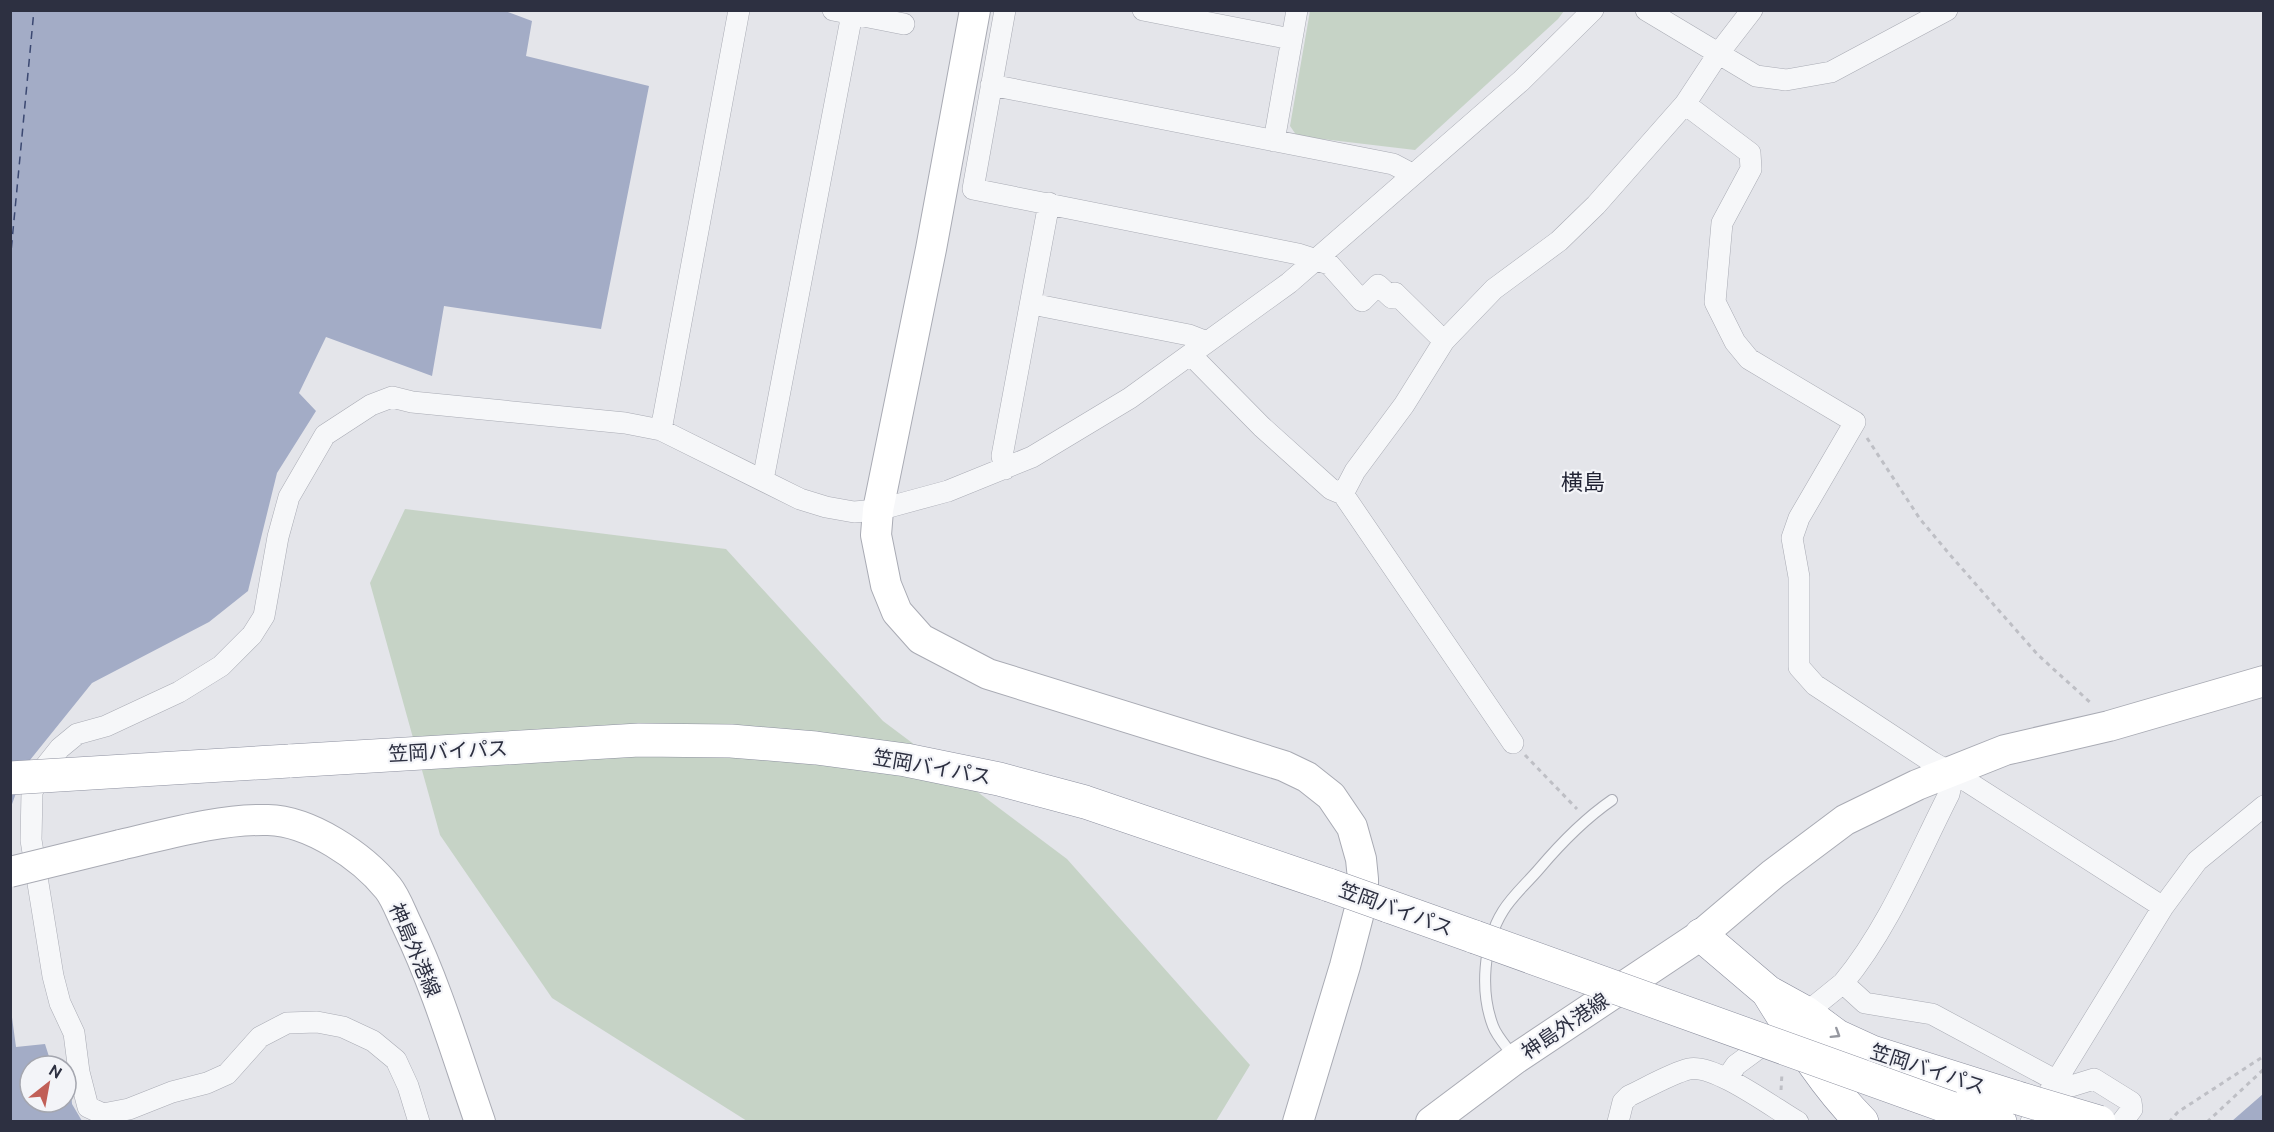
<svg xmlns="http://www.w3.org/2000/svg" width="2274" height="1132" font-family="Ubuntu,'Noto Sans JP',sans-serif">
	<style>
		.green { fill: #c6d3c6 }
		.water { fill: #a3acc6 }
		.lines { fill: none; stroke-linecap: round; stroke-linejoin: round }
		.ferry { stroke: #3b4871; stroke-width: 1.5; stroke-dasharray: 8 6; stroke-linecap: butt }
		.lane-casing { stroke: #a9abb4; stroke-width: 12 }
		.street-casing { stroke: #a9abb4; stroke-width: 22 }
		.secondary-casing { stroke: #a9abb4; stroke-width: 32 }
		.highway-casing { stroke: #8d909f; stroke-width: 34 }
		.path { stroke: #bebfc5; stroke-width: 3; stroke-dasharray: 4.5 4.5; stroke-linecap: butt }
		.lane { stroke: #f6f7f9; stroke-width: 10 }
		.street { stroke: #f6f7f9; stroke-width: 21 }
		.secondary { stroke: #fff; stroke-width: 30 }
		.highway { stroke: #fff; stroke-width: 33 }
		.secondary-bridge-casing { stroke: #a9abb4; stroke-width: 32; stroke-linecap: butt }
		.highway-bridge-casing { stroke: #8d909f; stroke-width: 34; stroke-linecap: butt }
		.secondary-bridge { stroke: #fff; stroke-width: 30 }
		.highway-bridge { stroke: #fff; stroke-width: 33 }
		.oneway { stroke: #9698a0 }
		.labels { text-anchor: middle; stroke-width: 4.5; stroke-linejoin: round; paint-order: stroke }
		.street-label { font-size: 20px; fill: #2d3041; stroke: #f3f4f8 }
		.quarter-label { font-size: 22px; fill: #1f2132; stroke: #f3f4f8 }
	</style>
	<rect width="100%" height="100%" fill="#e4e5ea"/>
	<path class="green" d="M 1310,11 L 1564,11 L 1558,19 L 1415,150 L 1297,136 L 1290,126 Z
		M 405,509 L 726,549 L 883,721 L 1067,859 L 1250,1065 L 1216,1121 L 747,1121 L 552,998 L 440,835 L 370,583 Z"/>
	<path class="water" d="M 11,11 L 505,11 L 532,21 L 526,56 L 649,86 L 601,329 L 444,306 L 432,376 L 326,337 L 299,393 L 316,411 L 277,473 L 248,591 L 209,622 L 92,683 L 26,765 L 11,807 Z
		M 11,1010 L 16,1047 L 45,1044 L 52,1066 L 30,1066 L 30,1102 L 66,1102 L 66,1081 L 70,1081 L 72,1104 L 82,1121 L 11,1121 Z
		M 2263,1094 L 2263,1121 L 2232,1121 Z"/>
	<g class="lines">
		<path class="ferry" d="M 10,262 L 34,10"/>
		<defs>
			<path id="lane" d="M 1514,1057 C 1507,1047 1497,1037 1493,1026 C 1480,992 1483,943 1503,911 C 1512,896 1527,883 1539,869 C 1561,843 1583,820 1612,800"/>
			<path id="street" d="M 833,10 L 904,24
				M 1005,10 L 973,189 L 1298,254 L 1329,264 L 1362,301 L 1378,285 L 1392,298 L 1395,293 L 1444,341
				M 1143,10 L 1291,39
				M 1646,10 L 1756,76 L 1786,80 L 1831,72 L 1947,10
				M 991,85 L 1393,164 L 1412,174
				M 1685,104 L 1750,153 L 1751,169 L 1722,223 L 1715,302 L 1735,342 L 1749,359 L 1855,422 L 1799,518 L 1792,538 L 1799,577 L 1799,667 L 1815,685 L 1932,762 L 1968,782 L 2163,907
				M 1274,141 L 1297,10
				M 1032,304 L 1189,335 L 1207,342
				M 1191,355 L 1262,427 L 1331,489 L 1343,494 L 1513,743
				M 661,430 L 739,10
				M 1005,469 L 1002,456 L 1049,203
				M 763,480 L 852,14
				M 1343,494 L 1355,471 L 1404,405 L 1444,341 L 1494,289 L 1559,241 L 1596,205 L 1685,104 L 1718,54 L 1752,10
				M 1843,983 C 1888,929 1917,857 1949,794 L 1951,785 L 1951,773
				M 1806,1013 L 1843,983 L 1865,1003 L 1932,1014 L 2068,1087 L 2094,1079 L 2131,1102 L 2132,1109 L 2122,1122
				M 1727,1078 L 1736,1065 L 1774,1037
				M 103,1114 L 129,1109 L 172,1092 L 207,1083 L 227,1074 L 260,1037 L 287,1023 L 317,1022 L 343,1027 L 373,1041 L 396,1060 L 408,1086 L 419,1122
				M 110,1122 L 103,1114 L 88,1107 L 79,1072 L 74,1033 L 60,1003 L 53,976 L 31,840 L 32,792 L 44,768 L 60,748 L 77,734 L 106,726 L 179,692 L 221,666 L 252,635 L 264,616 L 278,537 L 289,497 L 325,435 L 371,405 L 392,397 L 412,402 L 625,423 L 661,430 L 800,499 L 826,507 L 854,512 L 878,510 L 948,491 L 1032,457 L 1130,398 L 1289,283 L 1521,81 L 1593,10
				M 1618,1122 L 1623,1102 L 1629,1096 C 1646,1088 1672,1073 1689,1069 C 1714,1063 1775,1109 1798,1122
				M 2031,1122 L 2163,907 L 2197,861 L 2264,806"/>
			<path id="secondary" d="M 975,10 L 931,249 L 878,510 L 876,535 L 886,585 L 897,612 L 921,639 L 988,674 L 1284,766 L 1307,777 L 1331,796 L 1352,827 L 1361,859 L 1363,879 L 1363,897 L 1345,966 L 1298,1122
				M 120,845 C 168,834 218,819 268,820 C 310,821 362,856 388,888 C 396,898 401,913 407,925 C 437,987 457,1056 480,1122
				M 1431,1122 L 1515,1059 L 1701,935 L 1773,874 L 1845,820 L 1917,785 L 2005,750 L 2109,726 L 2264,681"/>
			<path id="highway" d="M 289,761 L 639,740 L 731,741 L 816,748 L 906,760 L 999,779 L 1085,802 L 1329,885
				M 1388,906 L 1475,937
				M 1701,935 L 1768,992 L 1806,1013 L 1837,1036 L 1872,1052 L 2018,1098
				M 1769,994 C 1797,1039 1824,1084 1862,1122
				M 1951,1108 L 2000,1122"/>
		</defs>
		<use href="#lane" class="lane-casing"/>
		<use href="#street" class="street-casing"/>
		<use href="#secondary" class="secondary-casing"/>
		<use href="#highway" class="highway-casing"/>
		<path class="path" d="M 1867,438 L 1920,519 L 1951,556 L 2038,655 L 2092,704
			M 1525,755 L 1577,809
			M 1781,1090 L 1782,1073
			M 2169,1122 L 2178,1112 L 2264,1056
			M 2207,1122 L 2264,1069"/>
		<use href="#lane" class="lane"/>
		<use href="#street" class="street"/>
		<use href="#secondary" class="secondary"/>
		<use href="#highway" class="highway"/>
		<defs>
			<path id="secondary-bridge" d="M 10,872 L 120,845"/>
			<path id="highway-bridge" d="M 10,778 L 289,761
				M 1329,885 L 1388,906
				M 1475,937 L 1951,1108
				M 2018,1098 L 2099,1122"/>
		</defs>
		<use href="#secondary-bridge" class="secondary-bridge-casing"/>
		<use href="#highway-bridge" class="highway-bridge-casing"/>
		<use href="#secondary-bridge" class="secondary-bridge"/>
		<use href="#highway-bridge" class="highway-bridge"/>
	</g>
	<defs><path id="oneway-chevron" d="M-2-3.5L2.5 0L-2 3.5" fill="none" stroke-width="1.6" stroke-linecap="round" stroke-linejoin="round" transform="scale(1.5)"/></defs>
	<use class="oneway" href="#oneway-chevron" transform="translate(1836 1034) rotate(32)"/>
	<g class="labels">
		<g class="street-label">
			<text transform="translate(448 751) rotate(-3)" y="7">笠岡バイパス</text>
			<text transform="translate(932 767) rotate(10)" y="7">笠岡バイパス</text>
			<text transform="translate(1396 909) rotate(20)" y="7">笠岡バイパス</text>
			<text transform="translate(415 950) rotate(67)" y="7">神島外港線</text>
			<text transform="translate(1565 1026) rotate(-34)" y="7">神島外港線</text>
			<text transform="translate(1928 1069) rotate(18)" y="7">笠岡バイパス</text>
		</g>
		<g class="quarter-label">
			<text x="1583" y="490">横島</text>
		</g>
	</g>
	<rect width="2274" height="1132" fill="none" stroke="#2d3041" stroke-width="24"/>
	<g transform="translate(48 1084) rotate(31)"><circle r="28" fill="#f3f4f8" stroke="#a4a6af" stroke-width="1.5"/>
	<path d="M0-4.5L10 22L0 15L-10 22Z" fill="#c15f57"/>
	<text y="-9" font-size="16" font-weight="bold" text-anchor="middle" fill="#2d3041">N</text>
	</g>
</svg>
